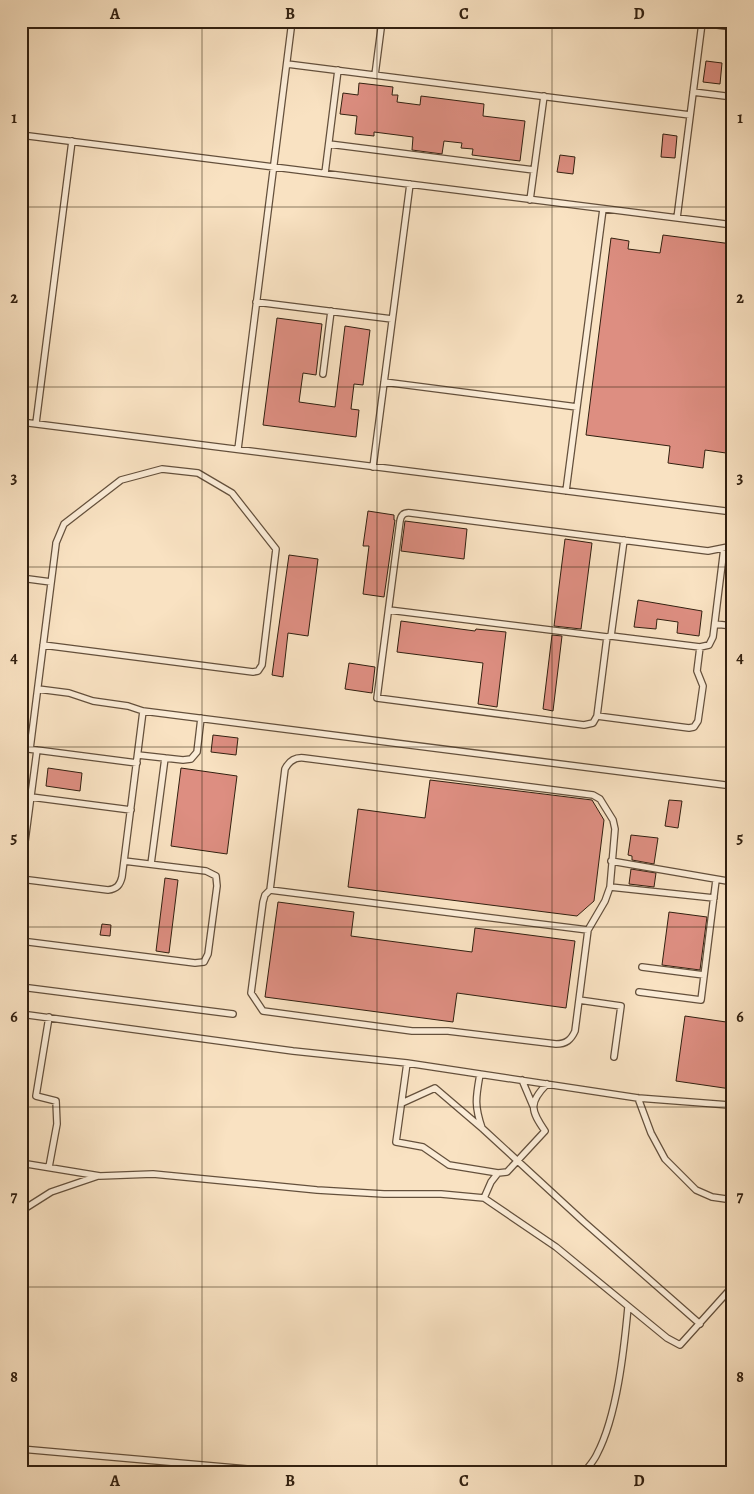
<svg xmlns="http://www.w3.org/2000/svg" width="754" height="1494" font-family="Alegreya,serif">
	<style>
		.building { fill: #dd8e81; stroke: #322010 }
		.lines { fill: none; stroke-linecap: round; stroke-linejoin: round }
		.lane-casing { stroke: #64503c; stroke-width: 8 }
		.lane { stroke: #fbecd7; stroke-width: 5.5 }
		.grid { fill: none; stroke: #322010; stroke-width: 1; stroke-opacity: 0.55 }
		.neatline { fill: none; stroke: #322010; stroke-width: 2 }
		.grid-label { font-size: 16px; text-anchor: middle; font-weight: bold; fill: #322010 }
	</style>
	<rect width="100%" height="100%" fill="#f9e2c2"/>
	<filter id="stains"><feTurbulence type="fractalNoise" baseFrequency=".004" numOctaves="4"/><feColorMatrix values="0 0 0 0 .2 0 0 0 0 .09 0 0 0 0 .02 0 0 0 .5 -.17"/></filter>
	<radialGradient id="worn" r=".72"><stop offset=".6" stop-color="#630" stop-opacity="0"/><stop offset="1" stop-color="#630" stop-opacity=".3"/></radialGradient>
	<path class="building" d="M 706,61 L 722,63 L 720,84 L 703,82 Z
		M 359,83 L 393,87 L 392,95 L 398,95 L 397,102 L 420,105 L 421,96 L 484,104 L 483,116 L 525,121 L 520,161 L 472,155 L 473,149 L 461,148 L 462,143 L 444,141 L 442,154 L 412,150 L 413,137 L 374,132 L 374,136 L 355,134 L 357,116 L 340,114 L 343,93 L 358,95 Z
		M 663,134 L 677,136 L 675,158 L 661,157 Z
		M 560,155 L 575,157 L 573,174 L 557,172 Z
		M 663,235 L 732,244 L 729,262 L 733,263 L 733,454 L 705,450 L 703,468 L 668,463 L 670,446 L 586,435 L 611,238 L 629,241 L 628,249 L 660,253 Z
		M 277,318 L 322,324 L 316,375 L 303,373 L 299,402 L 335,407 L 345,326 L 370,330 L 363,385 L 354,384 L 351,409 L 359,410 L 356,437 L 263,425 Z
		M 368,511 L 394,515 L 394,520 L 395,520 L 384,597 L 363,594 L 369,546 L 363,546 Z
		M 405,521 L 467,529 L 464,559 L 401,551 Z
		M 565,539 L 592,543 L 581,629 L 554,626 Z
		M 289,555 L 318,559 L 308,636 L 288,633 L 283,677 L 272,675 Z
		M 638,600 L 702,611 L 699,636 L 677,633 L 678,622 L 657,619 L 656,629 L 634,627 Z
		M 401,621 L 475,631 L 476,629 L 506,632 L 497,707 L 478,704 L 483,663 L 397,652 Z
		M 552,635 L 562,636 L 553,711 L 543,709 Z
		M 349,663 L 375,667 L 372,693 L 345,689 Z
		M 213,735 L 238,738 L 236,755 L 211,752 Z
		M 48,768 L 82,773 L 80,791 L 46,786 Z
		M 181,768 L 237,776 L 227,854 L 171,846 Z
		M 430,780 L 592,800 L 604,820 L 594,901 L 577,916 L 348,887 L 358,809 L 425,818 Z
		M 669,800 L 682,801 L 678,828 L 665,826 Z
		M 631,835 L 658,838 L 654,864 L 632,860 L 632,856 L 628,855 Z
		M 631,869 L 656,873 L 654,887 L 629,884 Z
		M 165,878 L 178,880 L 169,953 L 156,951 Z
		M 278,902 L 354,912 L 351,936 L 472,952 L 475,928 L 575,941 L 566,1008 L 457,993 L 453,1022 L 265,997 Z
		M 669,912 L 707,917 L 700,970 L 662,965 Z
		M 102,924 L 111,925 L 110,936 L 100,935 Z
		M 685,1016 L 733,1023 L 731,1089 L 676,1081 Z"/>
	<g class="lines">
		<defs>
			<path id="lane" d="M 685,21 L 733,27
				M 287,64 L 690,115
				M 375,75 L 382,21
				M 693,92 L 733,97
				M 21,135 L 733,225
				M 329,144 L 534,170
				M 325,173 L 338,70
				M 530,200 L 544,96
				M 677,218 L 702,23
				M 256,302 L 392,319
				M 323,374 L 331,311
				M 384,382 L 577,407
				M 21,422 L 733,512
				M 36,423 L 72,141
				M 238,449 L 292,21
				M 373,467 L 410,184
				M 566,491 L 603,209
				M 624,540 L 611,636 L 607,637 L 597,716 L 593,723 L 584,725 L 377,698 L 400,521 C 401,515 404,512 411,513 L 708,551 L 733,546
				M 21,578 L 51,582
				M 389,610 L 607,637
				M 715,624 L 733,626
				M 611,636 L 700,647 L 709,645 L 713,637 L 724,548
				M 38,689 L 69,693 L 93,701 L 128,706 L 143,711
				M 597,716 L 689,728 L 694,727 L 698,721 L 703,686 L 697,671 L 700,647
				M 21,748 L 137,763
				M 30,749 C 39,681 47,612 56,544 L 56,543 L 64,524 L 121,480 L 162,469 L 198,473 L 232,493 L 276,549 L 262,665 L 258,671 L 253,672 L 43,645
				M 138,755 L 183,760 L 191,759 L 197,752 L 201,718
				M 31,797 L 131,810
				M 611,861 L 733,882
				M 151,864 L 165,758
				M 21,872 L 37,750
				M 21,879 L 108,890 C 117,889 120,885 122,877 L 143,711 L 733,786
				M 610,887 L 714,898
				M 270,890 L 265,895 L 263,902 L 251,993 L 263,1011 L 412,1031 L 448,1031 L 556,1044 C 566,1044 571,1040 575,1031 L 588,930 L 605,901 L 610,887 L 615,829 L 613,820 L 600,799 L 593,795 L 304,758 C 295,757 289,761 285,769 L 270,890 L 588,930
				M 21,941 L 195,963 L 204,962 L 208,954 L 217,886 L 216,876 L 206,871 L 124,861
				M 642,967 L 704,975
				M 21,987 L 233,1014
				M 639,992 L 701,1000 L 716,880
				M 579,1000 L 621,1006 L 614,1057
				M 21,1014 L 293,1051 L 407,1063 L 638,1098 L 729,1105 L 733,1104
				M 49,1017 L 36,1096 L 56,1101 L 57,1124 L 49,1167
				M 407,1063 L 396,1142 L 423,1147 L 449,1165 L 498,1173
				M 480,1074 C 476,1097 474,1105 482,1128
				M 522,1080 L 533,1106
				M 638,1098 L 651,1133 L 665,1159 L 696,1190 L 712,1197 L 733,1200
				M 402,1103 L 435,1088 L 483,1129 L 584,1222 L 700,1324
				M 21,1163 L 100,1176 L 153,1174 L 317,1190 L 384,1194 L 441,1194 L 484,1198 L 556,1247 L 667,1338 L 680,1345 L 733,1286
				M 484,1198 L 491,1182 L 498,1173 L 507,1172 L 545,1131 C 531,1111 528,1103 547,1084
				M 21,1211 L 51,1192 L 98,1176
				M 21,1449 L 294,1473
				M 584,1473 C 588,1467 594,1461 597,1454 C 617,1416 624,1350 628,1307"/>
		</defs>
		<use href="#lane" class="lane-casing"/>
		<use href="#lane" class="lane"/>
	</g>
	<path class="grid" d="M 202,21 L 202,1473M 377,21 L 377,1473M 552,21 L 552,1473M 21,207 L 733,207M 21,387 L 733,387M 21,567 L 733,567M 21,747 L 733,747M 21,927 L 733,927M 21,1107 L 733,1107M 21,1287 L 733,1287"/>
	<rect width="754" height="1494" fill="none" stroke="#f9e2c2" stroke-width="55"/>
	<rect x="28" y="28" width="698" height="1438" class="neatline"/>
	<g class="grid-label">
		<text x="115" y="19">A</text>
		<text x="290" y="19">B</text>
		<text x="464" y="19">C</text>
		<text x="639" y="19">D</text>
		<text x="14" y="123">1</text>
		<text x="740" y="123">1</text>
		<text x="14" y="303">2</text>
		<text x="740" y="303">2</text>
		<text x="14" y="483">3</text>
		<text x="740" y="483">3</text>
		<text x="14" y="663">4</text>
		<text x="740" y="663">4</text>
		<text x="14" y="843">5</text>
		<text x="740" y="843">5</text>
		<text x="14" y="1022">6</text>
		<text x="740" y="1022">6</text>
		<text x="14" y="1202">7</text>
		<text x="740" y="1202">7</text>
		<text x="14" y="1382">8</text>
		<text x="740" y="1382">8</text>
		<text x="115" y="1486">A</text>
		<text x="290" y="1486">B</text>
		<text x="464" y="1486">C</text>
		<text x="639" y="1486">D</text>
	</g>
	<rect width="100%" height="100%" filter="url(#stains)"/>
	<rect width="100%" height="100%" fill="url(#worn)"/>
</svg>
